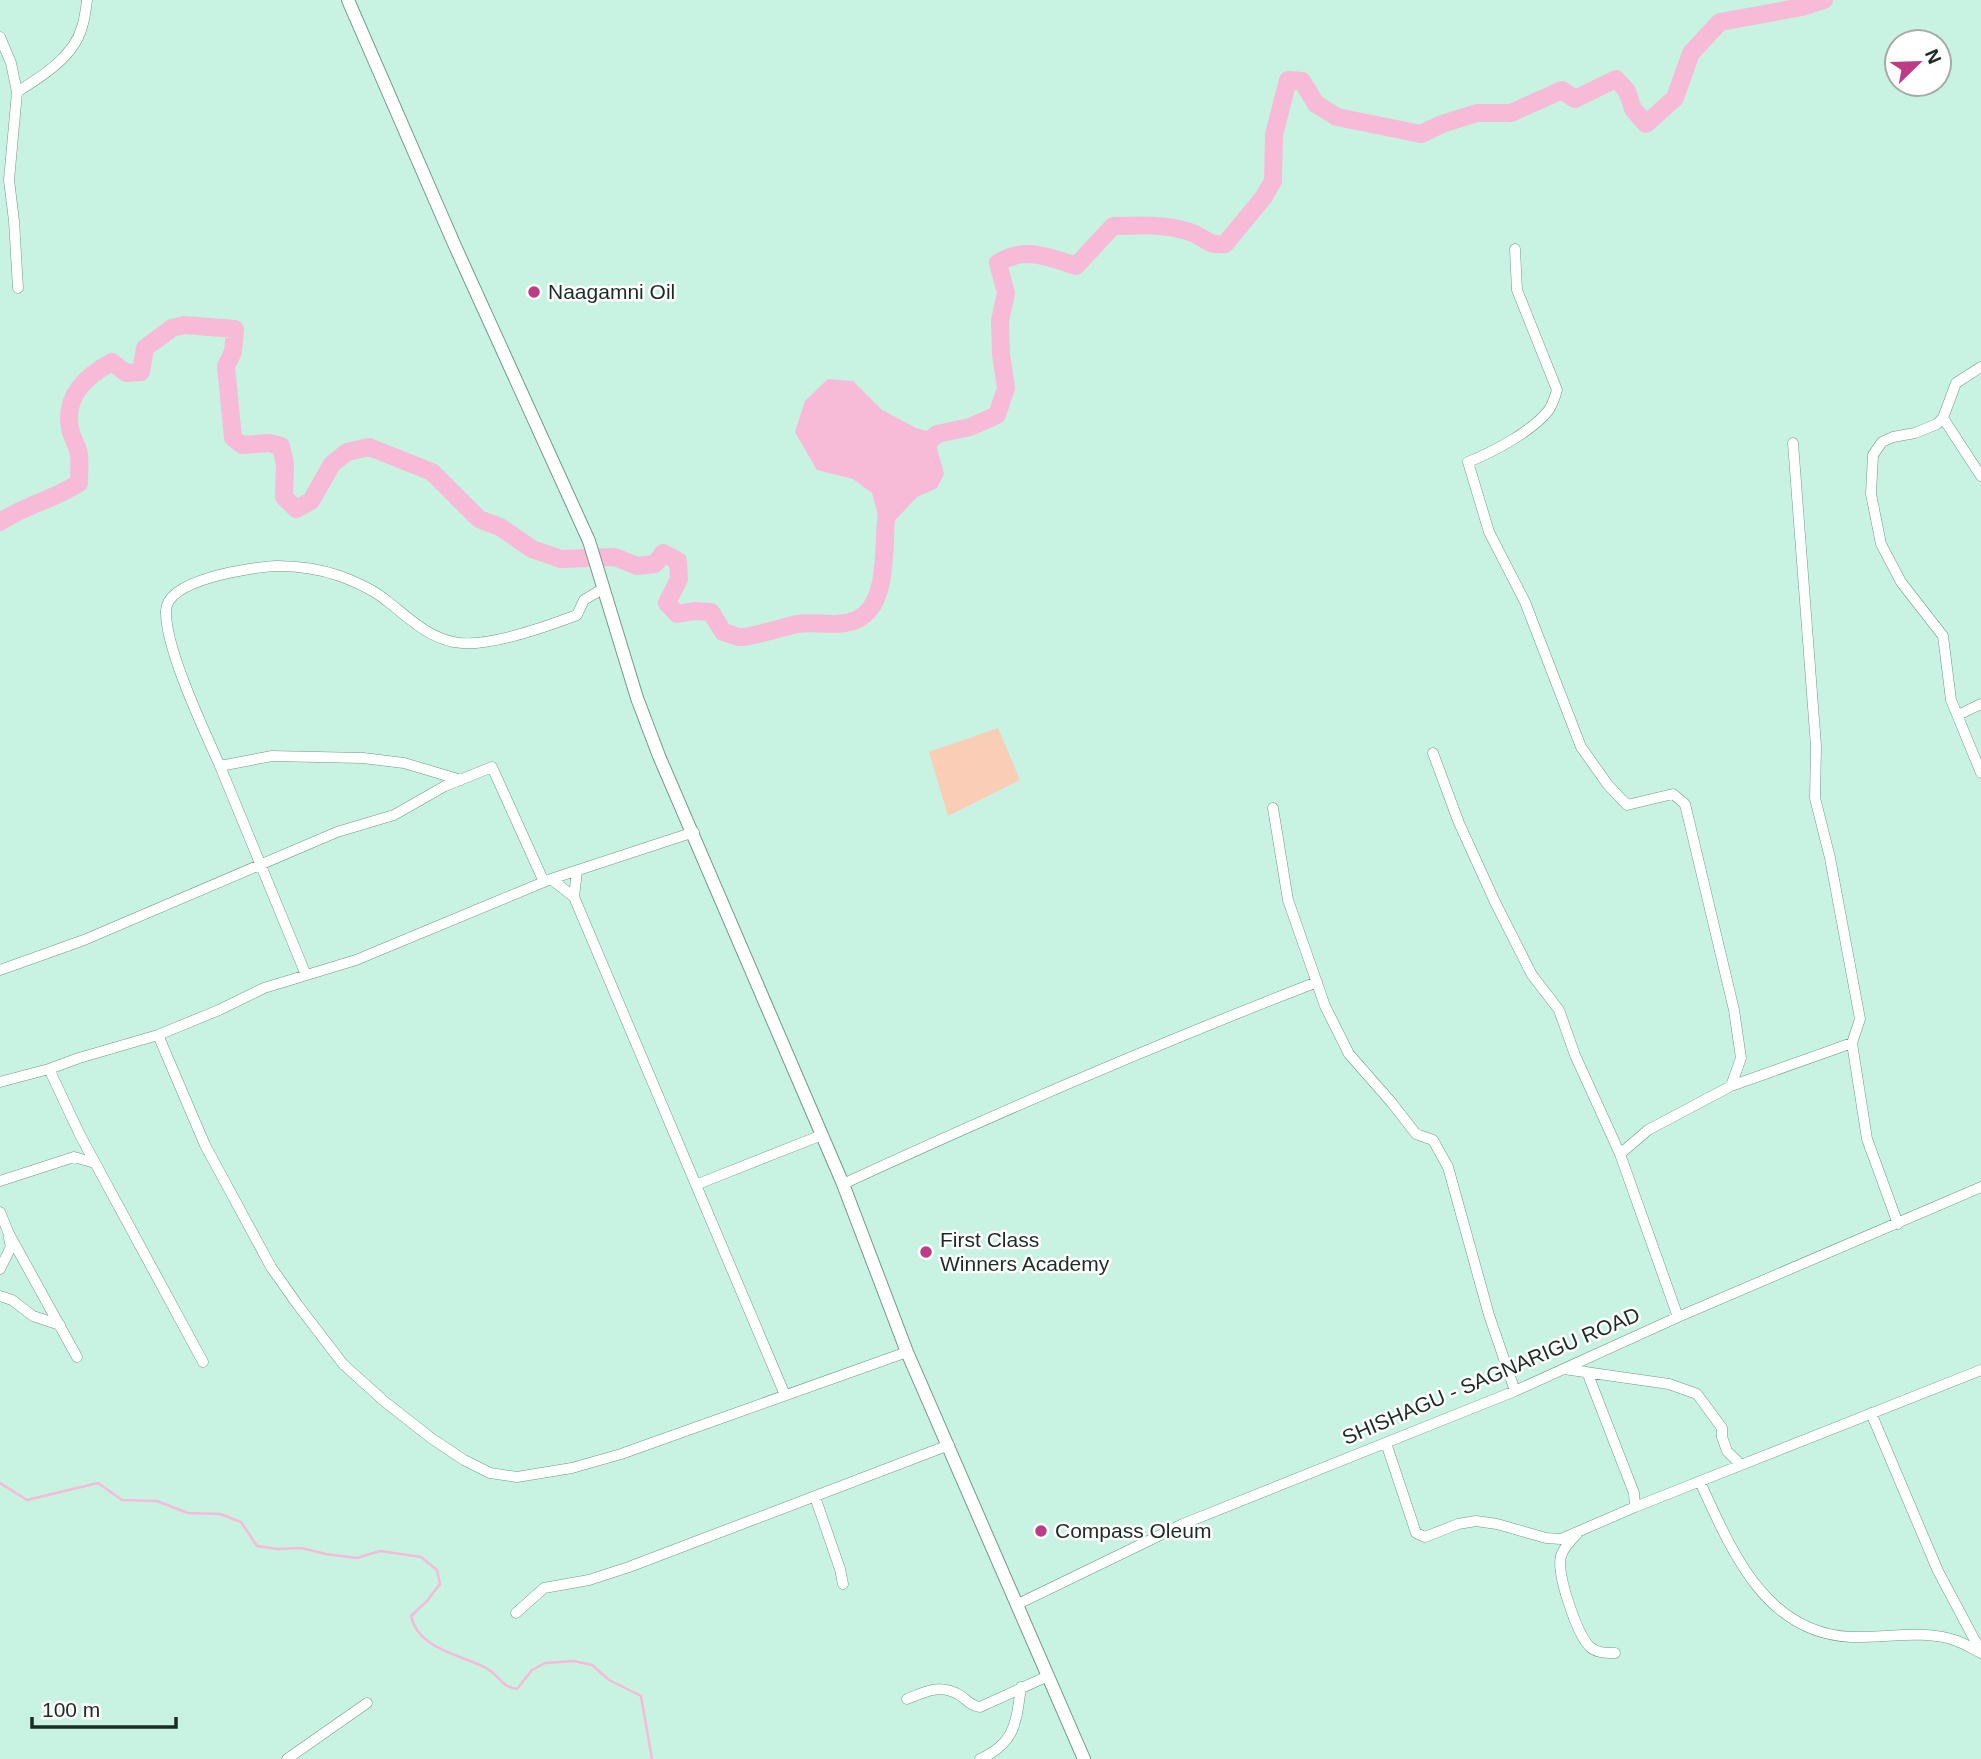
<svg xmlns="http://www.w3.org/2000/svg" width="1981" height="1759" font-family="Arial,sans-serif">
	<style>
		.green { fill: #f9cdb6 }
		.water { fill: #f7bad7 }
		.lines { fill: none; stroke-linecap: round; stroke-linejoin: round }
		.stream { stroke: #f7bad7; stroke-width: 2.5 }
		.river { stroke: #f7bad7; stroke-width: 18 }
		.minor-casing { stroke: #71998a; stroke-width: 11 }
		.major-casing { stroke: #71998a; stroke-width: 14 }
		.minor { stroke: #fff; stroke-width: 10 }
		.major { stroke: #fff; stroke-width: 12 }
		.poi-dot { fill: #bd3c86; stroke: #fff; stroke-width: 2.5 }
		.labels { text-anchor: middle; stroke-width: 5; stroke-linejoin: round; paint-order: stroke }
		.poi-label { font-size: 21px; fill: #1b2c26; stroke: #fff; text-anchor: start }
		.street-label { font-size: 21px; fill: #1b2c26; stroke: #fff }
	</style>
	<rect width="100%" height="100%" fill="#c8f3e2"/>
	<path class="green" d="M 998,728 L 1020,780 L 948,816 L 929,752 Z"/>
	<path class="water" d="M 828,379 L 853,381 L 882,410 L 916,428 L 937,434 L 936,444 L 944,474 L 937,488 L 917,497 L 883,533 L 872,493 L 853,479 L 817,470 L 795,432 L 805,401 Z"/>
	<g class="lines">
		<path class="stream" d="M 0,1483 L 27,1500 L 98,1483 L 122,1500 L 157,1501 L 188,1513 L 220,1514 L 241,1522 L 257,1546 L 277,1549 L 301,1548 L 326,1554 L 357,1558 L 380,1551 L 421,1557 L 437,1570 L 440,1584 L 427,1601 L 411,1616 C 418,1649 459,1654 486,1668 C 500,1675 499,1686 517,1689 L 532,1670 L 545,1663 L 574,1661 L 592,1665 L 609,1680 L 641,1696 L 652,1759"/>
		<path class="river" d="M 919,450 L 937,434 L 970,427 L 997,415 L 1006,388 L 1001,354 L 1000,321 L 1006,293 L 998,263 C 1024,246 1048,257 1076,266 L 1113,226 C 1138,225 1166,224 1190,232 C 1205,237 1207,246 1225,244 L 1263,198 L 1273,181 L 1274,135 L 1288,80 L 1302,81 L 1316,104 L 1337,117 L 1421,134 L 1442,124 L 1477,113 L 1511,113 L 1562,90 L 1575,99 L 1616,79 L 1627,91 L 1633,109 L 1646,124 L 1675,98 L 1691,53 L 1720,22 L 1802,7 L 1824,0
			M 0,522 C 25,505 55,499 79,483 C 79,474 80,464 79,455 C 78,445 71,437 70,428 C 64,396 86,376 112,362 L 126,373 L 141,372 L 145,348 L 172,328 L 184,325 L 235,329 L 233,352 L 226,366 L 233,438 L 242,445 L 269,443 L 281,446 L 285,464 L 284,497 L 296,509 L 311,501 L 332,464 L 347,452 L 369,447 L 432,472 L 479,519 L 500,527 L 532,549 L 561,559 L 615,557 L 637,566 L 655,564 L 663,553 L 678,561 L 679,579 L 667,603 L 677,614 L 694,611 L 711,612 L 723,632 C 728,633 734,636 739,637 C 749,638 784,627 797,624 C 816,621 837,628 856,620 C 891,605 882,542 887,511"/>
		<defs>
			<path id="minor" d="M 0,37 L 11,63 L 17,92 L 9,180 L 14,221 L 18,288
				M 17,92 C 41,77 74,57 82,27 C 85,18 86,9 87,0
				M 1515,249 L 1517,290 L 1557,390 C 1555,397 1552,406 1548,411 C 1531,432 1493,452 1468,462 L 1489,532 L 1525,602 L 1581,747 L 1608,785 L 1627,805 L 1673,794 L 1685,804 L 1734,1010 L 1741,1058 L 1731,1086 L 1648,1130 L 1620,1154
				M 1981,367 L 1956,383 L 1943,418 L 1981,476
				M 1943,418 L 1937,424 L 1915,433 L 1893,437 L 1882,442 L 1873,455 L 1871,494 L 1881,544 L 1901,582 L 1943,636 L 1951,700 L 1981,773
				M 1958,715 L 1981,704
				M 1433,753 L 1459,823 L 1495,902 L 1532,975 L 1559,1010 L 1575,1055 L 1620,1154 L 1678,1317
				M 220,766 L 306,975
				M 461,780 L 404,763 L 363,758 L 272,756 L 220,766 C 204,730 165,648 166,611 C 166,579 253,567 277,566 C 299,566 320,569 340,576 C 356,582 374,590 387,601 C 408,617 427,637 454,642 C 484,649 548,626 577,615 L 584,600 L 604,588
				M 1273,808 L 1288,900 L 1325,1006 L 1349,1054 L 1392,1103 L 1416,1134 L 1433,1140 L 1448,1167 L 1489,1315 L 1515,1391
				M 551,879 L 574,897 L 785,1395
				M 574,897 L 577,871
				M 0,970 L 84,940 L 337,832 L 394,815 L 445,786 L 492,767 L 544,882
				M 158,1035 L 205,1145 L 271,1267 L 297,1304 L 343,1364 L 384,1401 L 431,1438 L 464,1460 L 490,1473 L 517,1477 L 572,1468 L 621,1454 L 907,1352
				M 1852,1043 L 1867,1139 L 1898,1224
				M 49,1069 L 80,1135 L 203,1362
				M 0,1082 L 49,1069 L 79,1058 L 158,1035 L 219,1010 L 264,988 L 356,960 L 551,879 L 694,832
				M 1731,1086 L 1852,1043 L 1860,1019 L 1830,858 L 1815,798 L 1816,746 L 1793,443
				M 0,1181 L 74,1157 L 95,1163
				M 698,1184 L 822,1135
				M 843,1184 C 999,1112 1157,1044 1317,982
				M 0,1212 L 9,1234 L 77,1357
				M 0,1269 L 11,1247 L 9,1238
				M 0,1296 L 12,1300 L 33,1316 L 60,1325
				M 1564,1369 L 1669,1384 L 1697,1394 L 1722,1428 L 1722,1437 L 1727,1451 L 1741,1465
				M 1587,1372 L 1634,1493 L 1635,1507
				M 1871,1413 L 1938,1571 L 1981,1652
				M 1386,1443 L 1416,1533 L 1425,1537 L 1458,1524 L 1476,1521 L 1497,1524 L 1546,1538 L 1561,1539 L 1635,1507 L 1981,1370
				M 1700,1482 C 1731,1549 1764,1633 1851,1637 C 1885,1638 1925,1629 1957,1641 C 1965,1644 1973,1649 1981,1653
				M 815,1497 L 840,1569 L 843,1584
				M 1577,1534 C 1571,1540 1563,1548 1561,1556 C 1556,1574 1577,1633 1589,1646 C 1596,1653 1605,1653 1615,1653
				M 1018,1604 L 1183,1524 L 1515,1391 L 1678,1317 L 1981,1187
				M 516,1613 L 544,1588 L 589,1580 L 629,1567 L 949,1445
				M 907,1699 C 926,1691 942,1683 961,1696 C 968,1701 971,1706 980,1707 L 1048,1676
				M 287,1759 L 367,1703
				M 980,1759 C 1016,1743 1016,1722 1021,1687"/>
			<path id="major" d="M 348,0 L 455,246 L 589,541 L 637,698 L 659,756 L 843,1184 L 907,1352 L 1084,1759"/>
		</defs>
		<use href="#minor" class="minor-casing"/>
		<use href="#major" class="major-casing"/>
		<use href="#minor" class="minor"/>
		<use href="#major" class="major"/>
	</g>
	<g class="poi-dot">
		<circle cx="534" cy="292" r="7"/>
		<circle cx="926" cy="1252" r="7"/>
		<circle cx="1041" cy="1531" r="7"/>
	</g>
	<g class="labels">
		<g class="poi-label">
			<text x="548" y="299">Naagamni Oil</text>
			<text x="940" y="1247">First Class<tspan x="940" dy="24">Winners Academy</tspan></text>
			<text x="1055" y="1538">Compass Oleum</text>
		</g>
		<g class="street-label">
			<text transform="translate(1491 1376) rotate(-23)" y="7">SHISHAGU - SAGNARIGU ROAD</text>
		</g>
	</g>
	<g transform="translate(1918 63) rotate(67)"><circle r="33" fill="#ffffff" stroke="#a4aba8" stroke-width="2"/>
	<path d="M0-5L12 26L0 18L-12 26Z" fill="#bd3c86"/>
	<text y="-10" font-size="19" font-weight="bold" text-anchor="middle" fill="#1b2c26">N</text>
	</g>
	<path d="M32 1717v10h144v-10" fill="none" stroke="#1b2c26" stroke-width="3.5"/>
	<text x="42" y="1717" font-size="21" fill="#1b2c26" stroke="#ffffff" stroke-width="5" paint-order="stroke">100 m</text>
</svg>
